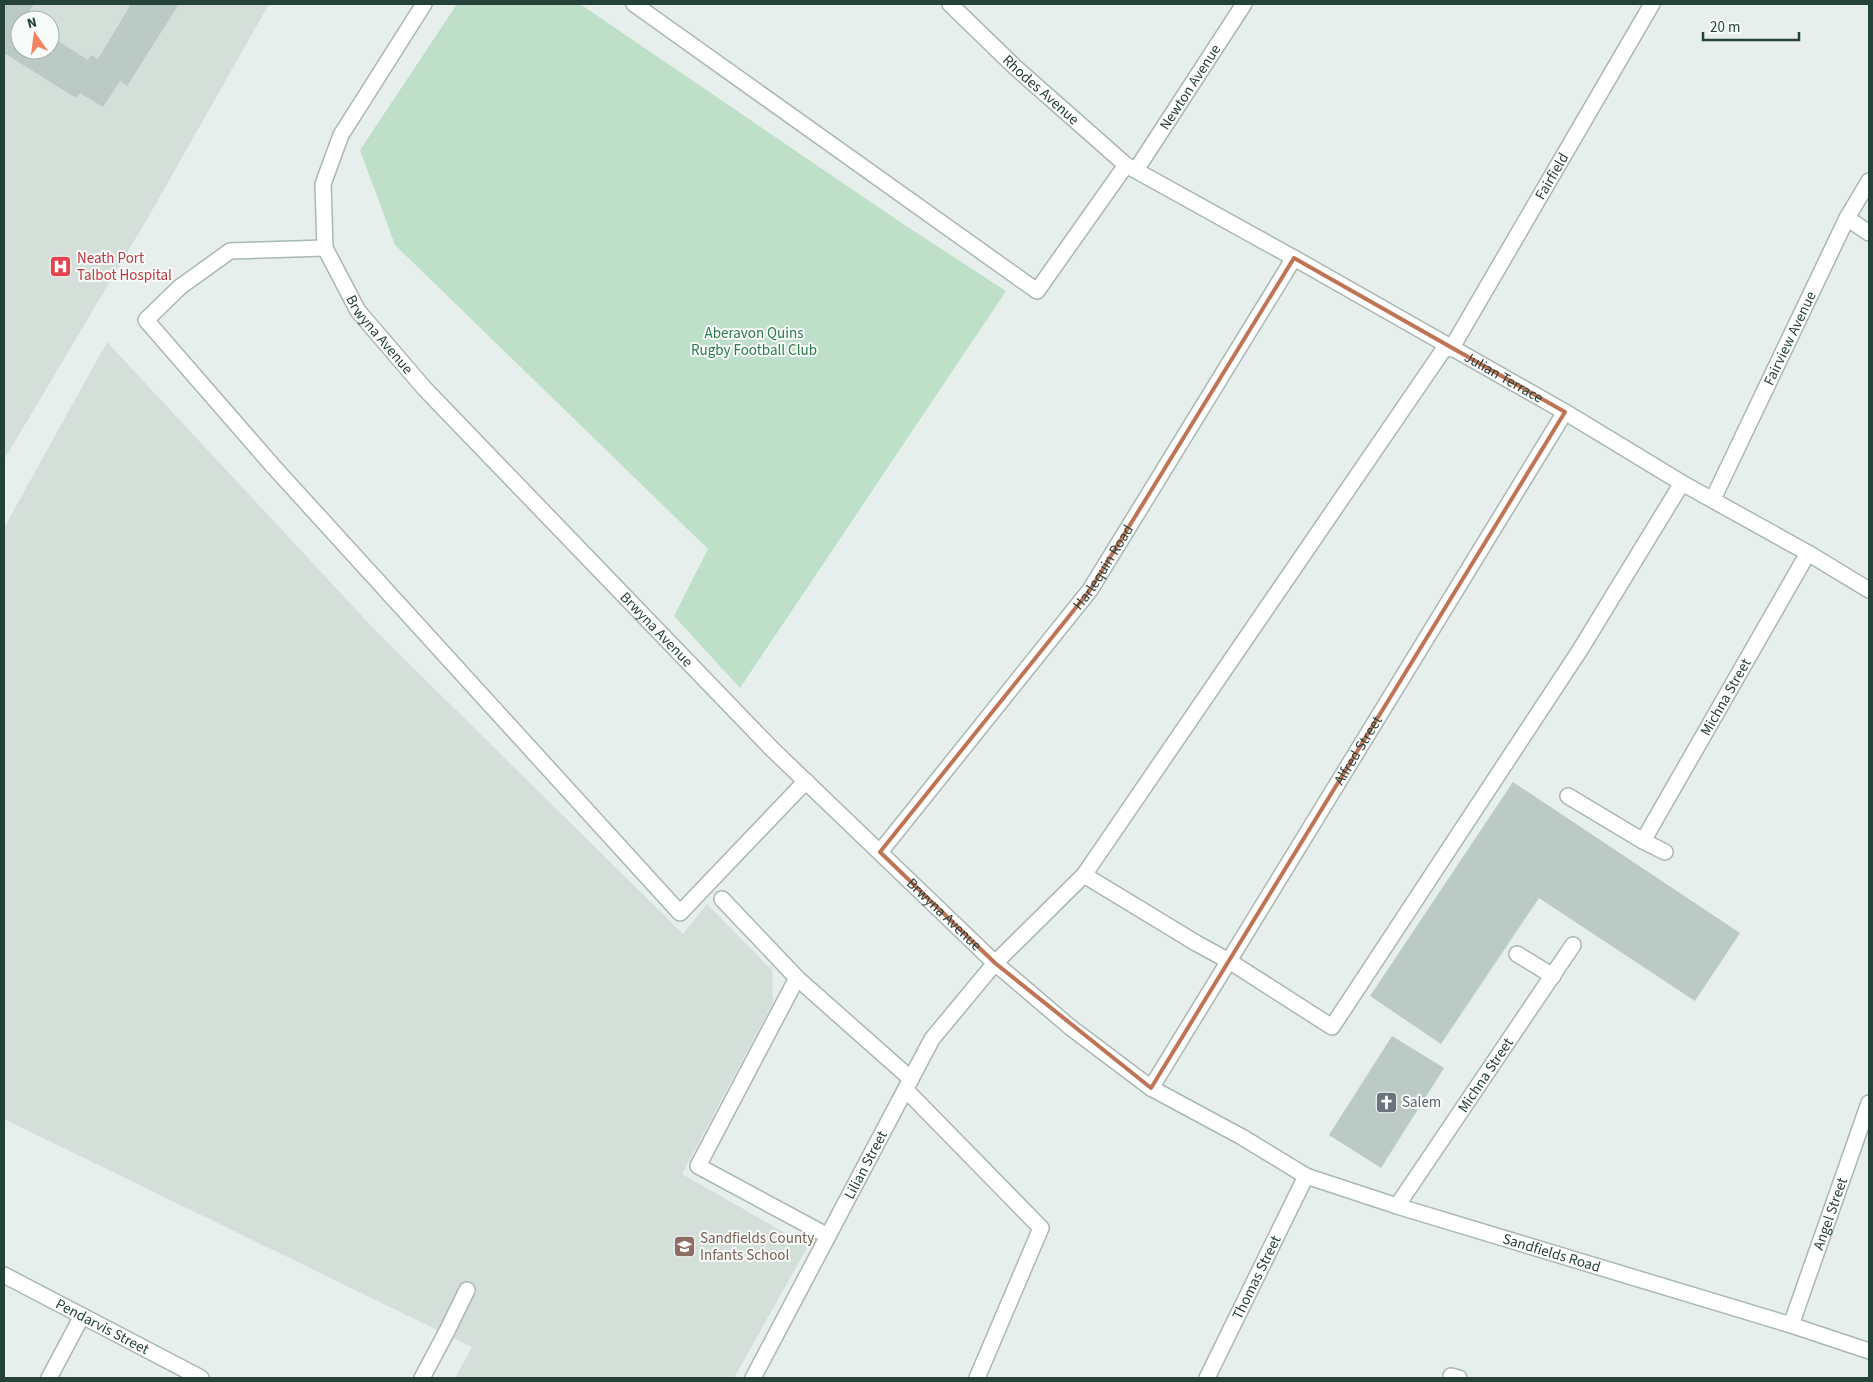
<svg xmlns="http://www.w3.org/2000/svg" width="1873" height="1382" font-family="'Source Sans 3',sans-serif">
	<style>
		.built { fill: #d4dfda; fill-rule: evenodd }
		.green { fill: #bfe0c8 }
		.building { fill: #bbcac4 }
		.lines { fill: none; stroke-linecap: round; stroke-linejoin: round }
		.lane-casing { stroke: #a8b8b2; stroke-width: 18 }
		.street-casing { stroke: #a8b8b2; stroke-width: 18 }
		.lane { stroke: #fff; stroke-width: 15 }
		.street { stroke: #fff; stroke-width: 15 }
		.marked { fill: none; stroke: #c07456; stroke-width: 4; stroke-linejoin: round }
		.labels { text-anchor: middle; stroke-width: 4; stroke-linejoin: round; paint-order: stroke }
		.street-label { font-size: 15px; fill: #24423a; stroke: #f7fbf9 }
		.health-label { font-size: 15px; fill: #be3a42; stroke: #f7fbf9; text-anchor: start }
		.park-label { font-size: 15px; fill: #2d7a4b; stroke: #f7fbf9 }
		.worship-label { font-size: 15px; fill: #5b616d; stroke: #f7fbf9; text-anchor: start }
		.education-label { font-size: 15px; fill: #785e54; stroke: #f7fbf9; text-anchor: start }
	</style>
	<rect width="100%" height="100%" fill="#e6efeb"/>
	<path class="built" d="M 4,4 L 269,4 L 150,214 L 4,460 ZM 20,20 L 50,20 L 50,50 L 20,50 Z
		M 107,342 L 375,630 L 683,934 L 707,904 L 771,969 L 772,965 L 773,1003 L 682,1174 L 808,1246 L 734,1378 L 455,1378 L 472,1347 L 4,1119 L 4,528 Z"/>
	<path class="green" d="M 457,4 L 580,4 L 906,226 L 1006,291 L 740,688 L 674,616 L 708,549 L 395,245 L 360,150 Z"/>
	<path class="building" d="M 4,4 L 34,4 L 24,20 L 20,20 L 20,50 L 50,50 L 50,36 L 88,60 L 91,55 L 98,59 L 131,4 L 179,4 L 127,86 L 120,81 L 103,107 L 80,93 L 76,98 L 4,53 Z
		M 1513,782 L 1740,933 L 1695,1001 L 1539,898 L 1441,1044 L 1370,996 Z
		M 1392,1036 L 1444,1068 L 1381,1168 L 1329,1135 Z"/>
	<g class="lines">
		<defs>
			<path id="lane" d="M 634,4 L 1037,291 L 1126,165
				M 1847,218 L 1869,233
				M 325,248 L 230,251 L 180,287 L 146,320 L 272,465 L 680,913 L 806,781
				M 1084,875 L 1196,943 L 1229,961 L 1332,1027 L 1580,650 L 1682,483
				M 722,899 L 797,978
				M 995,963 L 1084,875 L 1446,346
				M 906,1090 L 1041,1228 L 977,1378
				M 828,1236 L 698,1166 L 797,978 L 911,1079
				M 446,1333 L 467,1290
				M 1451,1376 L 1459,1378"/>
			<g id="street">
				<path id="s1" d="M 424,4 L 341,135 L 323,184 L 325,248 L 358,311 L 425,389 L 772,749 L 995,963 L 1070,1027 L 1151,1088 L 1242,1137 L 1306,1176 L 1397,1206 L 1791,1325 L 1869,1351"/>
				<path id="s2" d="M 950,4 L 1015,67 L 1126,165 L 1294,258 L 1565,412 L 1682,483 L 1808,553 L 1869,590"/>
				<path id="s3" d="M 1136,170 L 1244,4"/>
				<path id="s4" d="M 1451,349 L 1652,4"/>
				<path id="s5" d="M 1713,499 L 1847,218 L 1869,181"/>
				<path d="M 1568,796 L 1643,841 L 1665,852"/>
				<path id="s6" d="M 1643,841 L 1808,553"/>
				<path id="s7" d="M 880,852 L 1090,590 L 1294,258"/>
				<path d="M 1517,954 L 1553,976"/>
				<path id="s8" d="M 1151,1088 L 1565,412"/>
				<path id="s9" d="M 1397,1206 L 1573,945"/>
				<path id="s10" d="M 4,1275 L 201,1378"/>
				<path id="s11" d="M 1791,1325 L 1869,1103"/>
				<path d="M 49,1378 L 82,1316"/>
				<path d="M 422,1378 L 446,1333"/>
				<path id="s12" d="M 753,1378 L 932,1039 L 995,963"/>
				<path id="s13" d="M 1207,1378 L 1306,1176"/>
			</g>
		</defs>
		<use href="#lane" class="lane-casing"/>
		<use href="#street" class="street-casing"/>
		<use href="#lane" class="lane"/>
		<use href="#street" class="street"/>
	</g>
	<path class="marked" d="M 1294,258 L 1565,412 L 1151,1088 L 995,963 L 880,852 L 1090,590 Z"/>
	<defs>
		<symbol id="hospital-square" viewBox="-11 -11 22 22"><rect x="-9" y="-9" width="18" height="18" rx="4" fill="#e0444e" stroke="#f7fbf9"/><path d="M-5-5h3v3.5h4V-5h3V5h-3V1.5h-4V5h-3Z" fill="#fff"/></symbol>
		<symbol id="church-square" viewBox="-11 -11 22 22"><rect x="-9" y="-9" width="18" height="18" rx="4" fill="#6b7280" stroke="#f7fbf9"/><path d="M-1.2-6h2.4v3.5h3.3v2.4h-3.3V6h-2.4V-.1h-3.3v-2.4h3.3Z" fill="#fff"/></symbol>
		<symbol id="school-square" viewBox="-11 -11 22 22"><rect x="-9" y="-9" width="18" height="18" rx="4" fill="#8d6e63" stroke="#f7fbf9"/><path d="M0-5L7-2L0 1L-7-2ZM-4 1L0 2.5L4 1V4Q0 6-4 4Z" fill="#fff"/></symbol>
	</defs>
	<g fill-rule="evenodd">
		<use href="#hospital-square" x="48" y="254" width="25" height="25"/>
		<use href="#church-square" x="1374" y="1090" width="25" height="25"/>
		<use href="#school-square" x="672" y="1234" width="25" height="25"/>
	</g>
	<g class="labels">
		<g class="street-label">
			<text dy="5" stroke="none"><textPath href="#s3" startOffset="99">Newton Avenue</textPath></text>
			<text dy="5" stroke="none"><textPath href="#s2" startOffset="125">Rhodes Avenue</textPath></text>
			<text dy="5" stroke="none"><textPath href="#s4" startOffset="200">Fairfield</textPath></text>
			<text dy="5" stroke="none"><textPath href="#s1" startOffset="374">Brwyna Avenue</textPath></text>
			<text dy="5" stroke="none"><textPath href="#s5" startOffset="178">Fairview Avenue</textPath></text>
			<text dy="5" stroke="none"><textPath href="#s2" startOffset="672">Julian Terrace</textPath></text>
			<text dy="5" stroke="none"><textPath href="#s7" startOffset="362">Harlequin Road</textPath></text>
			<text dy="5" stroke="none"><textPath href="#s1" startOffset="779">Brwyna Avenue</textPath></text>
			<text dy="5" stroke="none"><textPath href="#s6" startOffset="166">Michna Street</textPath></text>
			<text dy="5" stroke="none"><textPath href="#s8" startOffset="396">Alfred Street</textPath></text>
			<text dy="5" stroke="none"><textPath href="#s1" startOffset="1184">Brwyna Avenue</textPath></text>
			<text dy="5" stroke="none"><textPath href="#s9" startOffset="158">Michna Street</textPath></text>
			<text dy="5" stroke="none"><textPath href="#s12" startOffset="241">Lilian Street</textPath></text>
			<text dy="5" stroke="none"><textPath href="#s11" startOffset="118">Angel Street</textPath></text>
			<text dy="5" stroke="none"><textPath href="#s1" startOffset="1890">Sandfields Road</textPath></text>
			<text dy="5" stroke="none"><textPath href="#s13" startOffset="112">Thomas Street</textPath></text>
			<text dy="5" stroke="none"><textPath href="#s10" startOffset="111">Pendarvis Street</textPath></text>
		</g>
		<g class="health-label">
			<text x="77" y="263">Neath Port<tspan x="77" dy="17">Talbot Hospital</tspan></text>
		</g>
		<g class="park-label">
			<text x="754" y="338">Aberavon Quins<tspan x="754" dy="17">Rugby Football Club</tspan></text>
		</g>
		<g class="worship-label">
			<text x="1402" y="1107">Salem</text>
		</g>
		<g class="education-label">
			<text x="700" y="1243">Sandfields County<tspan x="700" dy="17">Infants School</tspan></text>
		</g>
	</g>
	<rect width="1873" height="1382" fill="none" stroke="#24423a" stroke-width="10"/>
	<g transform="translate(35 35) rotate(346)"><circle r="24" fill="#f7fbf9" stroke="#a3b1ad"/>
	<path d="M0-4L9 19L0 12L-9 19Z" fill="#f4845f"/>
	<text y="-8" font-size="14" font-weight="bold" text-anchor="middle" fill="#24423a">N</text>
	</g>
	<path d="M1703 32v8h96v-8" fill="none" stroke="#24423a" stroke-width="2.5"/>
	<text x="1710" y="32" font-size="15" fill="#24423a" stroke="#f7fbf9" stroke-width="4" paint-order="stroke">20 m</text>
</svg>
